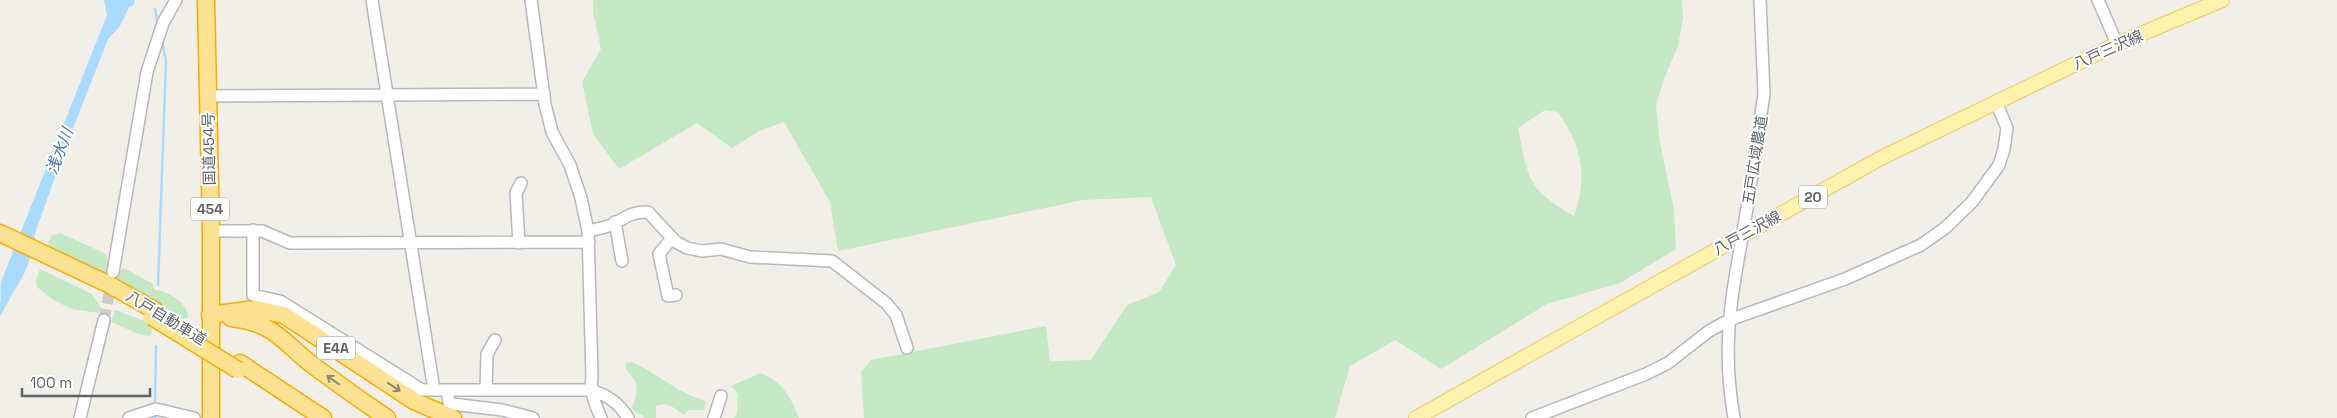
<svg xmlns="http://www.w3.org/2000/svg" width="2337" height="418" font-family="'Space Grotesk','Noto Sans JP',sans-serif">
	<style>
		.green { fill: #c5e8c5; fill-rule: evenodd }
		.water { fill: #aadaff }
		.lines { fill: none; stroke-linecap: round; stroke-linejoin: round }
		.stream { stroke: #aadaff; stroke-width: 2.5 }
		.minor-tunnel { stroke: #ccccc8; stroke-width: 11; stroke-dasharray: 11 5.5; stroke-linecap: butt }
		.minor-casing { stroke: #b5b8bc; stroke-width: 14 }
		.major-casing { stroke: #f2c960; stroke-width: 16 }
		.highway-casing { stroke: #f9ab00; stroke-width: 19 }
		.minor { stroke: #fff; stroke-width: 11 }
		.major { stroke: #fff2af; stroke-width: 14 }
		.highway { stroke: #fde293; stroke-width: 16 }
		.minor-bridge-casing { stroke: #b5b8bc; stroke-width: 14; stroke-linecap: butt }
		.highway-bridge-casing { stroke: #f9ab00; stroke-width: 19; stroke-linecap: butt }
		.minor-bridge { stroke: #fff; stroke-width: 11 }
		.highway-bridge { stroke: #fde293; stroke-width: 16 }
		.oneway { stroke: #8e8975 }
		.labels { text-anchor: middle; stroke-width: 4; stroke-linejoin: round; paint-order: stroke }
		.shield { fill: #fff; stroke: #8f9295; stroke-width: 1 }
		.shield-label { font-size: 14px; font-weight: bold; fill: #5f6368 }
		.street-label { font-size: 15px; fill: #5f6368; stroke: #fff }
		.water-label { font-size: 16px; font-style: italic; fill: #4174aa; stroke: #fff }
	</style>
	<rect width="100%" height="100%" fill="#f1efe8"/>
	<path class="green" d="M 593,0 L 1682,0 L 1683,18 L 1678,46 L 1664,79 L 1656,106 L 1660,143 L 1674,210 L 1676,249 L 1620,283 L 1547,304 L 1441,369 L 1395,340 L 1350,366 L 1335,418 L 864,418 L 861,372 L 871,360 L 1046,326 L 1050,361 L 1091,360 L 1127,305 L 1159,292 L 1176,265 L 1151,197 L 1083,200 L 838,251 L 830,202 L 784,122 L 759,131 L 732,148 L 697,123 L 619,169 L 593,134 L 582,82 L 601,49 L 593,12 ZM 1545,110 L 1558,112 C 1582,146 1588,176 1574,216 C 1560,208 1540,196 1532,181 C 1524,167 1522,144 1518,128 Z
		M 60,233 L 106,254 L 109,269 L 116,273 L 124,268 L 153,284 L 154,290 C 167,290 188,303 188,317 L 184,319 L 124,285 L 47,246 L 51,236 Z
		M 40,269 L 92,294 L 101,308 L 100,313 L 71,309 L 52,299 L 37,287 L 36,280 Z
		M 115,310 L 147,322 L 152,329 L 151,336 L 141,335 L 111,322 Z
		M 632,362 C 657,373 679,394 706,401 L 704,410 L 688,410 L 684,415 C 673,408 669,401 656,406 L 656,418 L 644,418 L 643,415 L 636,413 L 632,408 C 638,391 640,382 626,370 L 626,363 Z
		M 761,373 C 784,383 790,396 799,418 L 734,418 L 737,413 L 738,394 L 731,386 Z"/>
	<path class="water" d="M 104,0 L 135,0 L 133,6 L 129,7 L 120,26 L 108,39 L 67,144 L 34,236 L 36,241 L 25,272 L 0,316 L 1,282 L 107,15 Z"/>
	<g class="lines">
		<path class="stream" d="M 155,9 L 158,25
			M 158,285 L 166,61 L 162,40
			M 155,404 L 156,346
			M 155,418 L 155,413"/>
		<path class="minor-tunnel" d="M 104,320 L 112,279"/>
		<defs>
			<path id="minor" d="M 372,0 L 434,390
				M 531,0 L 545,104 L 552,132 L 570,165 L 581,198 L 588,231 L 592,377 C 590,394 595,403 601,418
				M 2098,0 L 2117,44
				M 208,96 L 544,94
				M 1747,208 L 1764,94 L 1760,0
				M 615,222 L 622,261
				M 253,230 L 253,295 L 280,301 L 422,390 L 590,390 C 606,394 620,404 628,418
				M 211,231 L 262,231 L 290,243 L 589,242
				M 588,231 C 595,229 604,228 611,225 C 624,219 632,211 648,212 L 676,242 L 687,248 L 702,251 L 721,249 L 750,257 L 832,261 L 886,303 L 896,315 L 907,348
				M 672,238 L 659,254 L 668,296 L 676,295
				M 519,243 L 516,193 L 521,183
				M 113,272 L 147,72 L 163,23 L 176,0
				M 447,390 L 449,403 L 452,404 L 502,410 L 533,418
				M 486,390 L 487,354 L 495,340
				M 80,418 L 104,320
				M 129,418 L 156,409 L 194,418
				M 714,418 L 721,396
				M 1532,418 L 1646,374 L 1668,363 L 1709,331 L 1729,320 L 1845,279 L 1921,245 L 1945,228 L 1972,202 L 1999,165 L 2004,149 L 2007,128 L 1996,102
				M 1734,418 C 1725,366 1727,323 1736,272"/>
			<path id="major" d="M 1416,418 L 1881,158 L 2117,44 L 2222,0"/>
			<path id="highway" d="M 206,0 L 211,231 L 211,418
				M 0,233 L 110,285 L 156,311
				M 210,315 L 255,309 L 284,315 L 414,401 L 453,418
				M 231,318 C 276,323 282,342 315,367 C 338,384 362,401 387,418
				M 240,363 L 323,418"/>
		</defs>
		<use href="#minor" class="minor-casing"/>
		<use href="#major" class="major-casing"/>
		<use href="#highway" class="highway-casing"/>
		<use href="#minor" class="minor"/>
		<use href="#major" class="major"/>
		<use href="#highway" class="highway"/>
		<defs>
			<path id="minor-bridge" d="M 1736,272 L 1747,208"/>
			<path id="highway-bridge" d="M 152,317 L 238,370"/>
		</defs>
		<use href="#minor-bridge" class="minor-bridge-casing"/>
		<use href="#highway-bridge" class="highway-bridge-casing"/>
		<use href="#minor-bridge" class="minor-bridge"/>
		<use href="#highway-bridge" class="highway-bridge"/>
	</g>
	<defs><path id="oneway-shaft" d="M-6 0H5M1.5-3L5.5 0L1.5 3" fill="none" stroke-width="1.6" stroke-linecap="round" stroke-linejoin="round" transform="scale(1.25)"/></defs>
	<g class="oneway">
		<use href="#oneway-shaft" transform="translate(333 380) rotate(-144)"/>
		<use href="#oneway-shaft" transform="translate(394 387) rotate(34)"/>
	</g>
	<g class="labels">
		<g class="shield">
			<rect x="1799" y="185.5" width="28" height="23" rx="4"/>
			<rect x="191" y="197.5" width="38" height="23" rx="4"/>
			<rect x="317" y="336.5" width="38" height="23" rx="4"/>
		</g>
		<g class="shield-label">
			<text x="1813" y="202">20</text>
			<text x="210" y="214">454</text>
			<text x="336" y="353">E4A</text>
		</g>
		<g class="street-label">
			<text transform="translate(2108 50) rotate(-24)" y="5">八戸三沢線</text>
			<text transform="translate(209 149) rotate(-91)" y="5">国道454号</text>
			<text transform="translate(1755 160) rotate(-81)" y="5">五戸広域農道</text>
			<text transform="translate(1747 233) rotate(-29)" y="5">八戸三沢線</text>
			<text transform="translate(166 318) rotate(31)" y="5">八戸自動車道</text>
		</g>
		<g class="water-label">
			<text transform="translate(59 151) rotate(-69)" y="6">浅水川</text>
		</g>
	</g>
	<path d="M22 388v8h128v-8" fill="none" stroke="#5f6368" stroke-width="2.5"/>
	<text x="30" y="388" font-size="15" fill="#5f6368" stroke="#ffffff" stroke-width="4" paint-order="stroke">100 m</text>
</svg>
